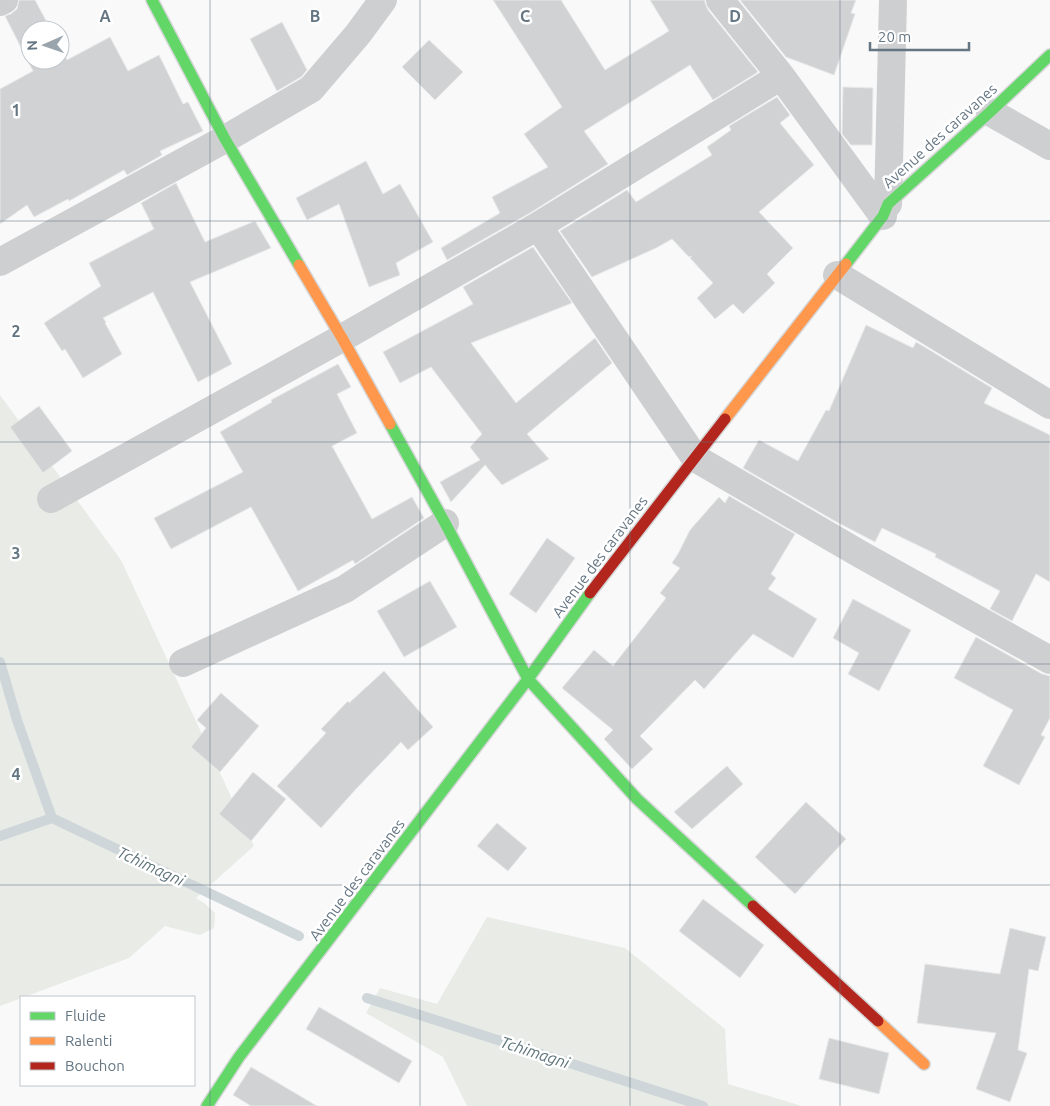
<svg xmlns="http://www.w3.org/2000/svg" width="1050" height="1106" font-family="Ubuntu,sans-serif">
	<style>
		.green { fill: #e8ebe6 }
		.lines { fill: none; stroke-linecap: round; stroke-linejoin: round }
		.stream { stroke: #ced6d9; stroke-width: 10 }
		.building { fill: #d0d2d3; stroke: #e8e8e8 }
		.fast-casing { stroke: #d5d6d7; stroke-width: 14 }
		.slow-casing { stroke: #d5d6d7; stroke-width: 14 }
		.jam-casing { stroke: #d5d6d7; stroke-width: 14 }
		.street { stroke: #cecfd0; stroke-width: 28 }
		.fast { stroke: #63d668; stroke-width: 11 }
		.slow { stroke: #ff974d; stroke-width: 11 }
		.jam { stroke: #b3261e; stroke-width: 11 }
		.grid { fill: none; stroke: #657683; stroke-width: 1; stroke-opacity: 0.55 }
		.labels { text-anchor: middle; stroke-width: 5; stroke-linejoin: round; paint-order: stroke }
		.street-label { font-size: 15px; fill: #657683; stroke: #fff }
		.water-label { font-size: 16px; font-style: italic; fill: #60757c; stroke: #fff }
		.grid-label { font-size: 16px; text-anchor: middle; font-weight: bold; fill: #657683; stroke: #fff; stroke-width: 5; stroke-linejoin: round; paint-order: stroke }
	</style>
	<rect width="100%" height="100%" fill="#f9f9f9"/>
	<path class="green" d="M 0,395 L 121,560 L 254,846 L 196,898 L 204,903 L 215,913 L 214,928 L 200,935 L 165,926 L 129,958 L 0,1006 Z
		M 487,917 L 625,948 L 725,1029 L 728,1084 L 802,1106 L 467,1106 L 443,1057 L 366,1013 L 380,988 L 437,1004 Z"/>
	<g class="lines">
		<path class="stream" d="M 0,662 L 17,720 L 52,818
			M 0,836 L 52,818 L 299,936
			M 367,998 L 703,1106"/>
	</g>
	<path class="building" d="M 19,0 L 35,0 L 51,30 L 30,30 L 30,60 L 60,60 L 60,48 L 67,60 L 110,37 L 128,71 L 159,55 L 183,104 L 188,102 L 203,131 L 160,151 L 162,155 L 127,175 L 124,170 L 69,201 L 68,199 L 34,217 L 27,205 L 0,224 L 0,89 L 33,71 L 5,16 L 11,14 L 17,9 Z
		M 493,0 L 561,0 L 605,70 L 669,31 L 650,0 L 705,0 L 705,3 L 708,10 L 758,72 L 713,100 L 690,65 L 584,131 L 608,164 L 530,213 L 447,260 L 441,248 L 500,213 L 492,197 L 548,167 L 524,134 L 562,107 Z
		M 740,0 L 856,0 L 851,13 L 855,14 L 834,75 L 786,57 Z
		M 282,22 L 307,70 L 301,77 L 277,91 L 250,39 Z
		M 429,40 L 463,72 L 435,100 L 402,67 Z
		M 843,87 L 873,88 L 872,145 L 851,145 L 842,134 Z
		M 777,97 L 790,115 L 780,123 L 814,165 L 759,212 L 793,248 L 767,274 L 775,283 L 743,314 L 733,304 L 715,319 L 697,298 L 713,283 L 690,258 L 692,256 L 689,257 L 672,239 L 656,248 L 592,277 L 560,231 L 627,190 L 636,202 L 712,155 L 707,147 L 731,130 L 729,126 Z
		M 366,161 L 383,194 L 400,184 L 433,242 L 396,263 L 400,275 L 369,287 L 339,204 L 307,220 L 296,198 Z
		M 176,183 L 205,242 L 255,221 L 271,248 L 190,282 L 232,364 L 198,382 L 153,292 L 103,318 L 106,322 L 105,323 L 122,354 L 83,378 L 65,349 L 62,351 L 44,323 L 101,286 L 89,263 L 154,229 L 141,203 Z
		M 533,247 L 572,303 L 471,343 L 516,403 L 595,338 L 612,363 L 527,434 L 549,459 L 502,485 L 485,465 L 451,502 L 440,482 L 480,460 L 470,447 L 482,434 L 431,367 L 400,383 L 383,352 L 473,304 L 463,287 Z
		M 866,325 L 913,348 L 916,342 L 928,349 L 992,388 L 984,403 L 1050,435 L 1050,582 L 1036,574 L 1012,621 L 990,609 L 1000,591 L 935,557 L 936,554 L 882,528 L 875,542 L 833,520 L 743,468 L 759,440 L 798,461 L 826,410 L 829,411 Z
		M 338,364 L 351,387 L 337,394 L 357,433 L 332,446 L 372,519 L 412,497 L 424,518 L 355,564 L 353,560 L 298,591 L 251,507 L 171,549 L 154,518 L 243,472 L 220,432 L 272,402 L 271,400 Z
		M 39,406 L 72,451 L 43,473 L 10,427 Z
		M 729,496 L 795,534 L 771,574 L 776,578 L 768,589 L 817,619 L 793,658 L 753,634 L 704,689 L 695,680 L 640,736 L 653,749 L 632,769 L 604,739 L 613,730 L 562,688 L 594,650 L 613,666 L 666,598 L 660,593 L 680,568 L 672,563 L 679,552 L 690,530 L 719,497 L 725,503 Z
		M 547,538 L 575,558 L 536,613 L 509,594 Z
		M 430,581 L 457,627 L 404,657 L 377,611 Z
		M 853,599 L 911,630 L 879,691 L 848,674 L 859,653 L 833,638 Z
		M 976,637 L 1042,674 L 1050,676 L 1050,718 L 1041,735 L 1045,737 L 1019,785 L 983,766 L 1013,710 L 954,678 Z
		M 384,671 L 433,727 L 408,750 L 401,742 L 356,789 L 321,828 L 277,786 L 326,733 L 321,729 L 348,701 L 349,703 Z
		M 221,693 L 259,726 L 220,772 L 191,747 L 206,728 L 197,720 Z
		M 727,766 L 743,784 L 692,829 L 674,812 Z
		M 253,772 L 286,799 L 251,841 L 219,814 Z
		M 806,802 L 846,839 L 795,894 L 755,857 Z
		M 497,823 L 527,848 L 508,871 L 477,846 Z
		M 703,899 L 764,945 L 740,978 L 679,931 Z
		M 1010,928 L 1046,937 L 1038,971 L 1029,969 L 1018,1050 L 1027,1053 L 1010,1102 L 976,1089 L 996,1033 L 917,1023 L 925,964 L 1000,974 Z
		M 319,1007 L 412,1061 L 399,1083 L 306,1029 Z
		M 829,1038 L 889,1053 L 879,1094 L 819,1079 Z
		M 251,1067 L 317,1106 L 251,1106 L 233,1095 Z"/>
	<g class="lines">
		<defs>
			<path id="fast" d="M 152,0 L 225,139 L 299,265
				M 846,264 L 883,216 L 888,204 L 990,112 L 1050,55
				M 390,424 L 445,523 L 528,679 L 637,799 L 753,906
				M 207,1106 L 239,1057 L 528,679 L 590,593"/>
			<path id="slow" d="M 299,265 L 342,338 L 390,424
				M 725,419 L 846,264
				M 878,1021 L 924,1064"/>
			<path id="jam" d="M 590,593 L 725,419
				M 753,906 L 878,1021"/>
		</defs>
		<use href="#fast" class="fast-casing"/>
		<use href="#slow" class="slow-casing"/>
		<use href="#jam" class="jam-casing"/>
		<path class="street" d="M 720,0 L 781,76 L 883,216
			M 0,2 L 4,0
			M 990,112 L 1050,146
			M 888,204 L 893,0
			M 538,226 L 695,458 L 860,554 L 1050,660
			M 0,262 L 225,139 L 311,89 L 358,34 L 383,0
			M 837,275 L 1050,405
			M 51,499 L 342,338 L 538,226 L 781,76
			M 183,663 L 345,589 L 445,523"/>
		<use href="#fast" class="fast"/>
		<use href="#slow" class="slow"/>
		<use href="#jam" class="jam"/>
	</g>
	<path class="grid" d="M 210,0 L 210,1106M 420,0 L 420,1106M 630,0 L 630,1106M 840,0 L 840,1106M 0,221 L 1050,221M 0,442 L 1050,442M 0,664 L 1050,664M 0,885 L 1050,885"/>
	<g class="labels">
		<g class="street-label">
			<text transform="translate(940 136) rotate(-42)" y="5">Avenue des caravanes</text>
			<text transform="translate(600 557) rotate(-53)" y="5">Avenue des caravanes</text>
			<text transform="translate(357 880) rotate(-53)" y="5">Avenue des caravanes</text>
		</g>
		<g class="water-label">
			<text transform="translate(151 866) rotate(25)" y="6">Tchimagni</text>
			<text transform="translate(535 1052) rotate(18)" y="6">Tchimagni</text>
		</g>
	</g>
	<g class="grid-label">
		<text x="105" y="22">A</text>
		<text x="315" y="22">B</text>
		<text x="525" y="22">C</text>
		<text x="735" y="22">D</text>
		<text x="16" y="116">1</text>
		<text x="16" y="337">2</text>
		<text x="16" y="559">3</text>
		<text x="16" y="780">4</text>
	</g>
	<rect x="20" y="996" width="175" height="90" fill="#ffffff" stroke="#c1c8cd"/>
	<rect x="30" y="1012" width="25" height="8" fill="#63d668" stroke="#c1c8cd"/>
	<text x="65" y="1021" font-size="15" fill="#657683">Fluide</text>
	<rect x="30" y="1037" width="25" height="8" fill="#ff974d" stroke="#c1c8cd"/>
	<text x="65" y="1046" font-size="15" fill="#657683">Ralenti</text>
	<rect x="30" y="1062" width="25" height="8" fill="#b3261e" stroke="#c1c8cd"/>
	<text x="65" y="1071" font-size="15" fill="#657683">Bouchon</text>
	<g transform="translate(45 45) rotate(268)"><circle r="24" fill="#ffffff" stroke="#c1c8cd"/>
	<path d="M0-4L9 19L0 12L-9 19Z" fill="#99a4ac"/>
	<text y="-8" font-size="14" font-weight="bold" text-anchor="middle" fill="#657683">N</text>
	</g>
	<path d="M870 42v8h99v-8" fill="none" stroke="#657683" stroke-width="2.5"/>
	<text x="878" y="42" font-size="15" fill="#657683" stroke="#ffffff" stroke-width="4" paint-order="stroke">20 m</text>
</svg>
